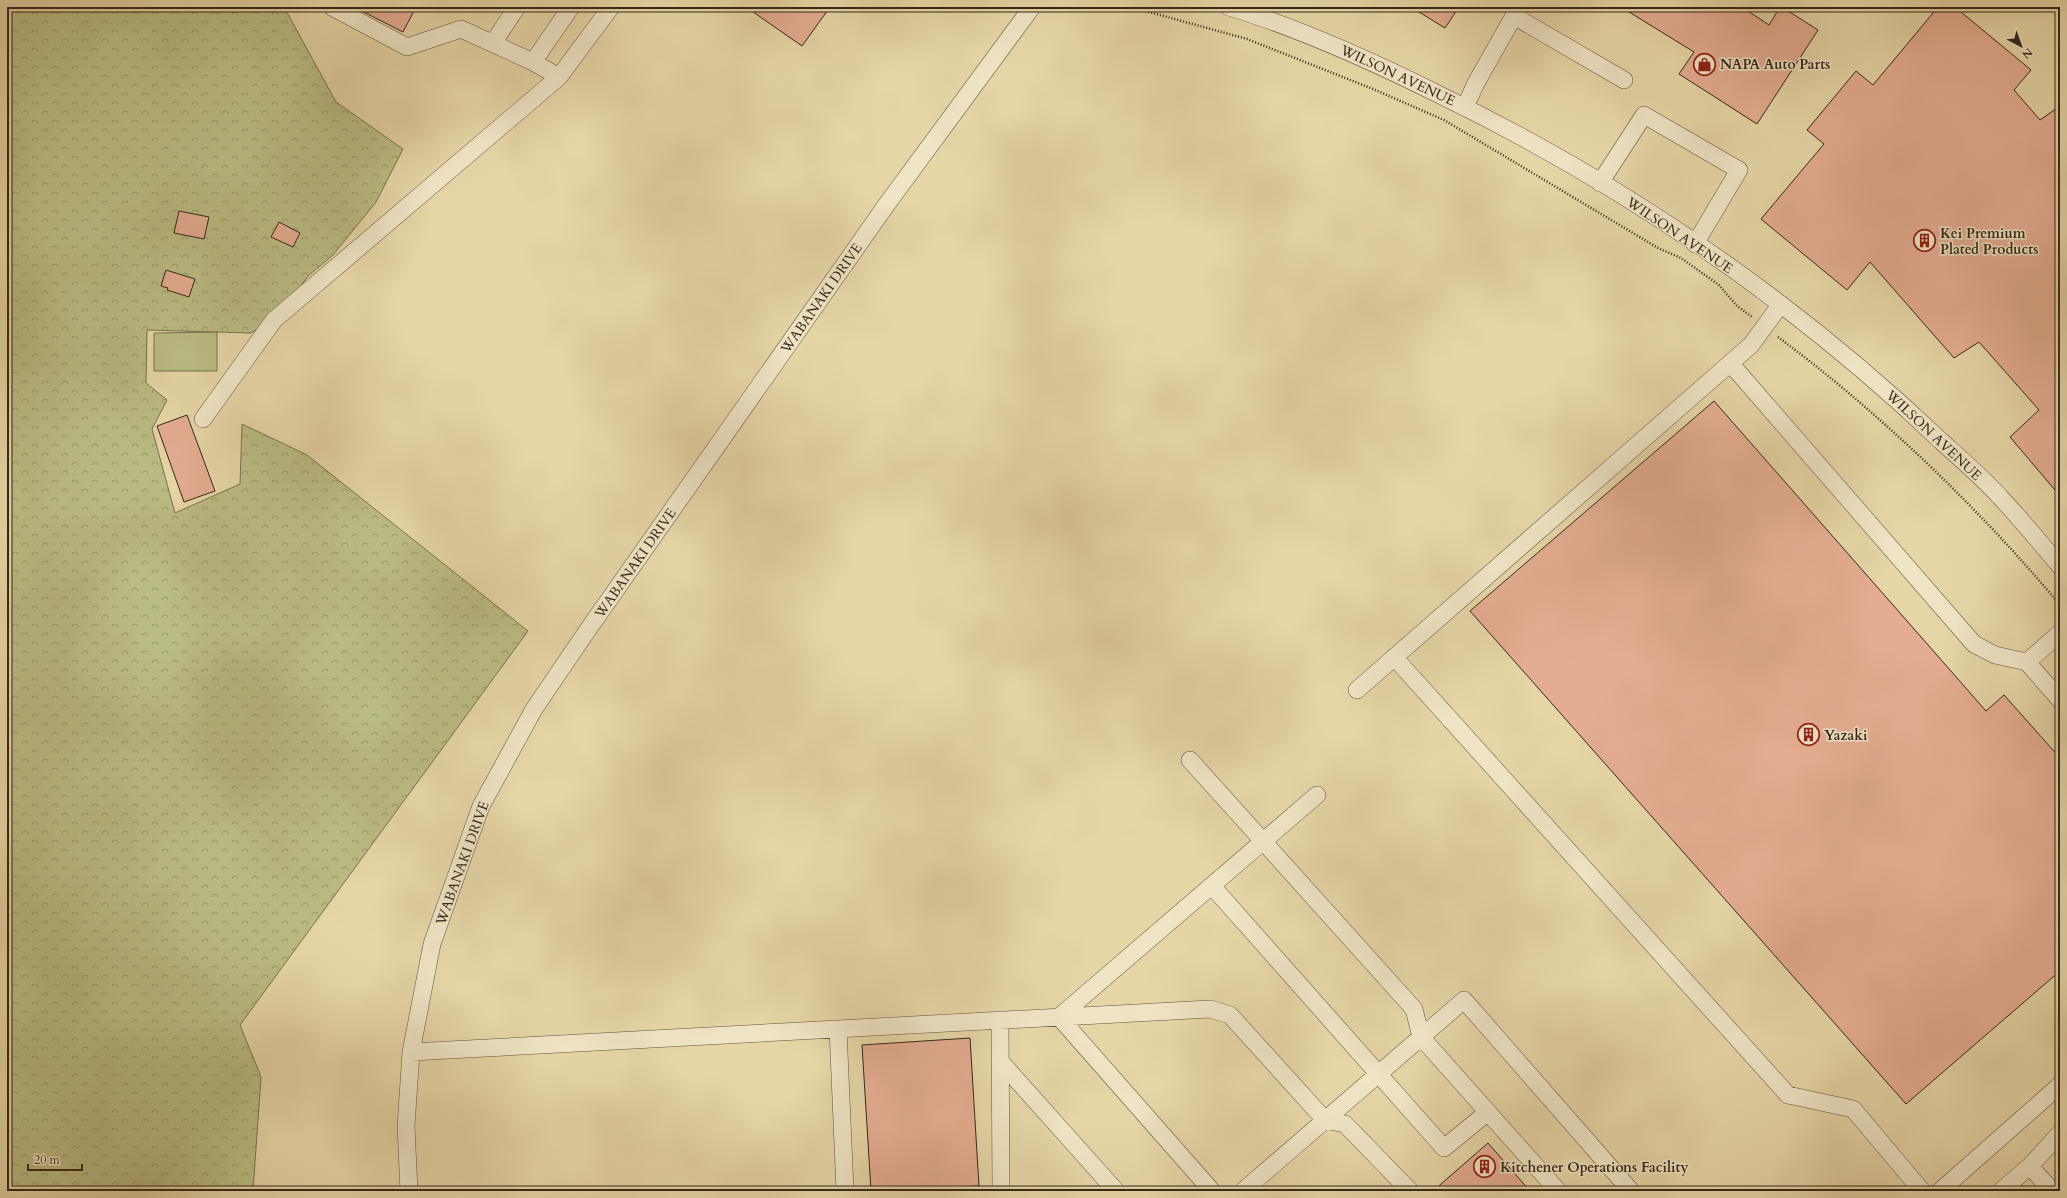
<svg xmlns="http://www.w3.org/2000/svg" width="2067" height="1198" font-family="Cardo,serif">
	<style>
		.forest { fill: url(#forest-crowns); stroke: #78724e }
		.garden { fill: #babc83; stroke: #78724e }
		.building { fill: #e4ad92; stroke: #35271a }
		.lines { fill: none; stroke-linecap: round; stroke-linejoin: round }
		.minor-casing { stroke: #61533d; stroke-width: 18 }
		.path { stroke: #35271a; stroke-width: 2.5; stroke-dasharray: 1 2; stroke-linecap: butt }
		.minor { stroke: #efe4c5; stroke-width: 17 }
		.labels { text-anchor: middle; stroke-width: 3; stroke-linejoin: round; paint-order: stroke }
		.poi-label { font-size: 14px; font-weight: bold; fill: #35271a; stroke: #efe4c5; text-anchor: start }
		.street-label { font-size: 14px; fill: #35271a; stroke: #efe4c5 }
	</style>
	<defs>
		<pattern id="forest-crowns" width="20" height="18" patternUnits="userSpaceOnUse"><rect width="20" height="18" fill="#babc83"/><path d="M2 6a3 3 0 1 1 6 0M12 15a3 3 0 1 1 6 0" fill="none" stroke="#98996a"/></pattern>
	</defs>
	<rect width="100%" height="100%" fill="#e6d6a6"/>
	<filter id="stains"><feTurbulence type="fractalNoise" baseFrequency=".005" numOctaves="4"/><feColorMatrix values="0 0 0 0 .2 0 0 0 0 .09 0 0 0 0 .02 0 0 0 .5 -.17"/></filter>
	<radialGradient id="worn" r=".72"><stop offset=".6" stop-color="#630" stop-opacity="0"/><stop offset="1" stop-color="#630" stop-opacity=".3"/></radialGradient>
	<path class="forest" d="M 7,7 L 284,7 L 336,102 L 403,149 L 376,202 L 333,255 L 308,276 L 280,315 L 251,333 L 147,330 L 146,383 L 167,400 L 152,429 L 175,513 L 240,484 L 242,424 L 307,455 L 528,631 L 240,1025 L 261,1077 L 253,1191 L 7,1191 Z"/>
	<path class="garden" d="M 217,332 L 217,371 L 154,371 L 154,333 Z"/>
	<path class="building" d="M 354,7 L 416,7 L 403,32 Z
		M 746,7 L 830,7 L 802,46 Z
		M 1411,7 L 1459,7 L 1445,28 Z
		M 1621,7 L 1742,7 L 1769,25 L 1780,7 L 1782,7 L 1818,30 L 1757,124 L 1679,74 L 1694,52 Z
		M 1938,7 L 1955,7 L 2031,70 L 2014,90 L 2040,120 L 2060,106 L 2060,496 L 2010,437 L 2039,410 L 1979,342 L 1954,358 L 1870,262 L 1847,290 L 1761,219 L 1824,144 L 1807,130 L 1856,71 L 1873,85 Z
		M 179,211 L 209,217 L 204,239 L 174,233 Z
		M 279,222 L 300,233 L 293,247 L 271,237 Z
		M 166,270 L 195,279 L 189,297 L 167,290 L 168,288 L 161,286 Z
		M 1714,401 L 1986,711 L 2004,695 L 2060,758 L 2060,971 L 1906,1104 L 1470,611 Z
		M 187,415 L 215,491 L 184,502 L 157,426 Z
		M 970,1038 L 979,1186 L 871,1191 L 862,1045 Z
		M 1488,1143 L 1530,1191 L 1433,1191 Z"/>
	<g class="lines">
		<defs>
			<path id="minor" d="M 332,7 L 407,47 L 461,29 L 533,62
				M 1229,7 C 1302,29 1372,61 1440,95 C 1623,184 1794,301 1941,441 C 1961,459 1982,477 2000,497 C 2021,519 2040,543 2060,566
				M 1514,16 L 1624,80
				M 493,43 L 517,7
				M 559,77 L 533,62 L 571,7
				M 1465,107 L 1476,83 L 1519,7
				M 1600,183 L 1644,115 L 1739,170 L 1695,244
				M 1730,363 L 1974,644 L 1995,655 L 2027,662 L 2060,700
				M 203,419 L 274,320 L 559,77 L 611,7
				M 1394,657 L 1788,1095 L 1853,1109 L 1922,1191
				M 2027,662 L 2060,633
				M 1357,690 L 1751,345 L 1781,304
				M 1190,760 L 1414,1009 L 1421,1037 L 1558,1191
				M 1212,886 L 1444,1148 L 1488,1112
				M 1000,1020 L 1001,1191
				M 838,1029 L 845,1191
				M 411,1052 L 1210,1009 L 1230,1015 L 1325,1120 L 1345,1124 L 1410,1191
				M 1000,1061 L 1116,1191
				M 2030,1166 L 2052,1191
				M 409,1191 L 406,1126 L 411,1052 L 432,944 L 481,806 L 534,709 L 587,631 L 887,204 L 1032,7
				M 1212,1191 L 1059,1017 L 1317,795
				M 1243,1191 L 1464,1000 L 1631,1191
				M 1940,1191 L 2060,1085
				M 2001,1191 L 2030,1166 L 2060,1133"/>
		</defs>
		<use href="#minor" class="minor-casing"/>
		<path class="path" d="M 1131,7 L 1247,39 L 1373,89 L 1444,120 L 1658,248 L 1681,258 L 1719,285 L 1736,305 L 1752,317
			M 1778,337 C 1879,412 1979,508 2060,605"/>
		<use href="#minor" class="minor"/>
	</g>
	<defs>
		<symbol id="shop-ring" viewBox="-11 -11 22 22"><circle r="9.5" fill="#efe4c5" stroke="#8f2418" stroke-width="1.5"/><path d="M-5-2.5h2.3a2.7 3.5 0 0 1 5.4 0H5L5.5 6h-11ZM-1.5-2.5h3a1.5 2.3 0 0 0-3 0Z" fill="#8f2418"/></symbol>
		<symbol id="building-ring" viewBox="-11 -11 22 22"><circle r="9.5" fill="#efe4c5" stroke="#8f2418" stroke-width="1.5"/><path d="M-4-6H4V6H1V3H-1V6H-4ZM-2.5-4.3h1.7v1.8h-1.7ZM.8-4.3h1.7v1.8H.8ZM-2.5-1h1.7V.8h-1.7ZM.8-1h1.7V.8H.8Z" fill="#8f2418"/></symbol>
	</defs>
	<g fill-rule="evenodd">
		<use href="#shop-ring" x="1692" y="52" width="25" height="25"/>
		<use href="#building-ring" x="1912" y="228" width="25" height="25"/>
		<use href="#building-ring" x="1796" y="722" width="25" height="25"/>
		<use href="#building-ring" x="1472" y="1154" width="25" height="25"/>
	</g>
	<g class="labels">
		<g class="poi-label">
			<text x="1720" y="69">NAPA Auto Parts</text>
			<text x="1940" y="238">Kei Premium<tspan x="1940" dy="16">Plated Products</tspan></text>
			<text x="1824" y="740">Yazaki</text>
			<text x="1500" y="1172">Kitchener Operations Facility</text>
		</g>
		<g class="street-label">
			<text transform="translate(1398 75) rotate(25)" y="5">WILSON AVENUE</text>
			<text transform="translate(1680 235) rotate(34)" y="5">WILSON AVENUE</text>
			<text transform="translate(821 298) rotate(-55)" y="5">WABANAKI DRIVE</text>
			<text transform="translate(1934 435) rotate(43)" y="5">WILSON AVENUE</text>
			<text transform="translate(635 563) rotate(-55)" y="5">WABANAKI DRIVE</text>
			<text transform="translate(462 863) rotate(-70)" y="5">WABANAKI DRIVE</text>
		</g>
	</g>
	<rect width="2067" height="1198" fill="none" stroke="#e6d6a6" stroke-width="24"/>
	<rect x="8" y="8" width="2051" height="1182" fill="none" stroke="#35271a" stroke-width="2"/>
	<rect x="12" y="12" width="2043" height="1174" fill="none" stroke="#35271a"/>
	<g transform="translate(2021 46) rotate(139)" stroke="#efe4c5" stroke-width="3" paint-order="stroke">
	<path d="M0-3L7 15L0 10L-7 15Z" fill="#35271a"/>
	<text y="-6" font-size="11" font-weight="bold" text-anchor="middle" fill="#35271a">N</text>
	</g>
	<path d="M28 1164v6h54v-6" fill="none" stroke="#35271a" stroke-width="2"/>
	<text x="34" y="1164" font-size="12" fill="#35271a" stroke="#efe4c5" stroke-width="3" paint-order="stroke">20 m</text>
	<rect width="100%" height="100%" filter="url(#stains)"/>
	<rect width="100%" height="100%" fill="url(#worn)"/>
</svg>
